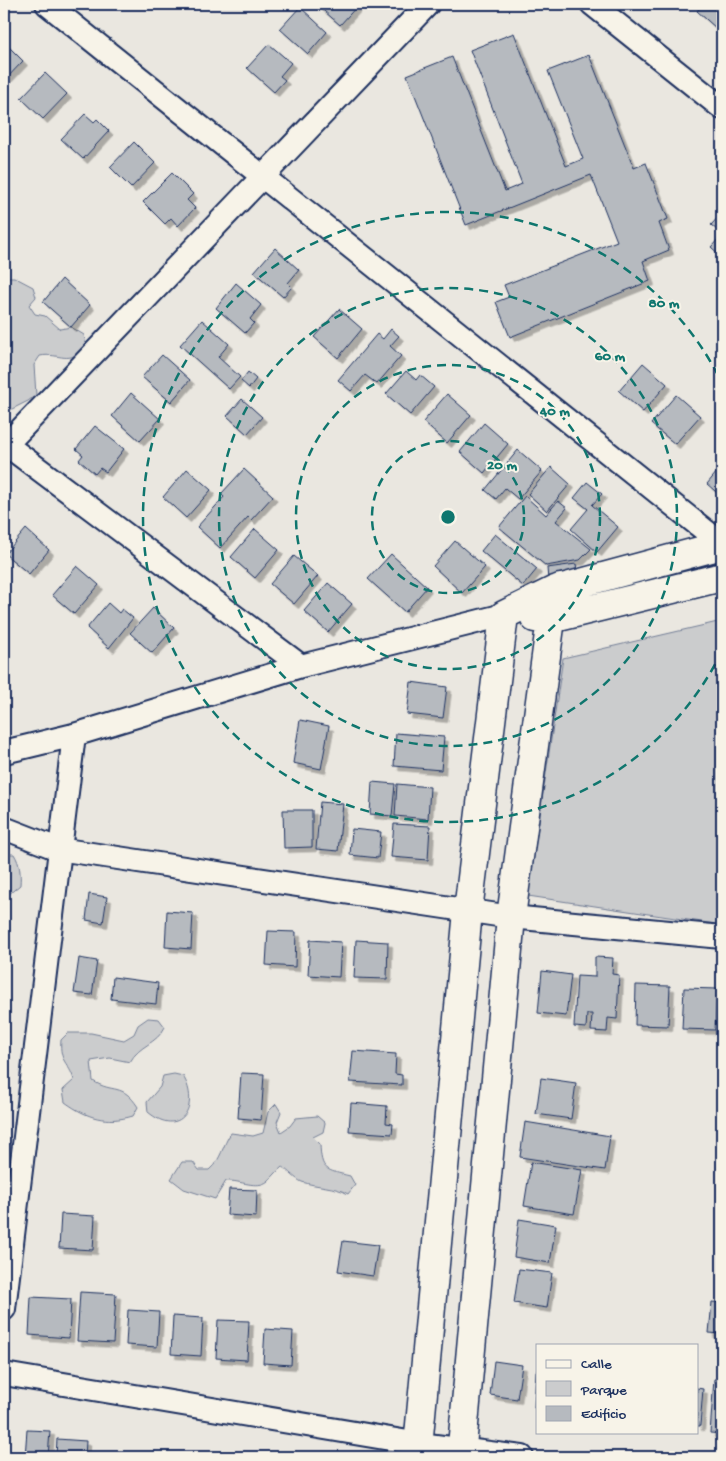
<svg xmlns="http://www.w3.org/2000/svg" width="726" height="1461" font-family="'Gochi Hand',sans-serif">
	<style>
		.green { fill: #cbcccd; stroke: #737e96 }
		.building { fill: #b6babf; stroke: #1b2f5e; filter: url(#shadow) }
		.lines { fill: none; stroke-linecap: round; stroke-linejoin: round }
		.minor-casing { stroke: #1b2f5e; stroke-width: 26 }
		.tertiary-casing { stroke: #1b2f5e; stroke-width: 31 }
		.minor { stroke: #f7f3e8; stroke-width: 22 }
		.tertiary { stroke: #f7f3e8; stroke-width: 28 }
		.ring { fill: none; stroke: #0f766e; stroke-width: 2.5; stroke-dasharray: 9 6 }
		.centre { fill: #0f766e; stroke: #f7f3e8; stroke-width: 2.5 }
		.ring-label { font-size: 15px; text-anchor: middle; font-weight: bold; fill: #0f766e; stroke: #f7f3e8; stroke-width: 4; stroke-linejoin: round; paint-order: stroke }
	</style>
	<defs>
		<filter id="shadow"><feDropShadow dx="4.5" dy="4.5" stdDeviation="0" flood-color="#0004"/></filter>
	</defs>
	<rect width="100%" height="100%" fill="#eae7e0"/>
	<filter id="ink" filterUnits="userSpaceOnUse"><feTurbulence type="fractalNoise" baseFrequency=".02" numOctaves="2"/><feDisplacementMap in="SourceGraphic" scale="10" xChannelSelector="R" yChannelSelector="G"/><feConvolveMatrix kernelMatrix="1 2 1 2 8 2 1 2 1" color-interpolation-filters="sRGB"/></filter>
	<g filter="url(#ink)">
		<path class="green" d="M 4,277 L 14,277 L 33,287 L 36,297 L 29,305 L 35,314 L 45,316 L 60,329 L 71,327 L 84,335 L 86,346 C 69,367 60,352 40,356 L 34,365 L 36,395 L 28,401 L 4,413 Z
			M 722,621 L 722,925 L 528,896 L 563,658 Z
			M 4,854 L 14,854 C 20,864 21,873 20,885 L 8,895 L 4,894 Z
			M 148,1018 L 159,1019 L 165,1027 C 157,1044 139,1045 130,1062 L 110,1058 L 91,1061 L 93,1081 C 113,1094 122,1082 138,1107 L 133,1116 C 106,1124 87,1118 65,1102 L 63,1090 L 74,1080 C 69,1062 59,1063 61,1040 L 68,1033 L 91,1033 L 124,1040 L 134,1034 L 138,1025 Z
			M 174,1074 L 183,1076 C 201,1106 180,1139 148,1112 L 147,1102 L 160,1087 L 163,1076 Z
			M 276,1104 L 281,1112 L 277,1122 L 281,1132 L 290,1126 L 296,1118 L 317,1116 L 325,1123 L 323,1132 L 313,1137 L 320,1144 C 321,1171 326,1170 350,1176 L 355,1185 L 348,1194 C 335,1186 317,1187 302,1182 C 295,1179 289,1171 282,1167 C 277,1171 273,1177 268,1181 C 257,1190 240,1180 226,1181 L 215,1199 L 184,1189 L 171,1179 L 182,1162 L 193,1162 L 199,1170 L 209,1170 C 222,1159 222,1146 231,1133 L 253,1136 L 263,1133 L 268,1112 Z"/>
		<path class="building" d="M 316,4 L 359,4 L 340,25 Z
			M 703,4 L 722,4 L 722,23 L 717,29 L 697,11 Z
			M 300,7 L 327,32 L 308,54 L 280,29 Z
			M 514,33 L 566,166 L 583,159 L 548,71 L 589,55 L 634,168 L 646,163 L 668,219 L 659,223 L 669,250 L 643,261 L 650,281 L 510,337 L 496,302 L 509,297 L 504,285 L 617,241 L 591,175 L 466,225 L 407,75 L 452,57 L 505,191 L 522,184 L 470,50 Z
			M 4,42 L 23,61 L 4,81 Z
			M 269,44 L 291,63 L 280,76 L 285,80 L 274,92 L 247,68 Z
			M 45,73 L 67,94 L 43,119 L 21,98 Z
			M 85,114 L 94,122 L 97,119 L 109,131 L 83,159 L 61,139 Z
			M 134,142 L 155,163 L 131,188 L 110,167 Z
			M 172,173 L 193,194 L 187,200 L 195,208 L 178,226 L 171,218 L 165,224 L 143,202 Z
			M 722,213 L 722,234 L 711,225 Z
			M 722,235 L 722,257 L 711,247 Z
			M 275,248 L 299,270 L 288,283 L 292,287 L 283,297 L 254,272 Z
			M 62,279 L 90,305 L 71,327 L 43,302 Z
			M 236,283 L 261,305 L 250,319 L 254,323 L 245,333 L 216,308 Z
			M 339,309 L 362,329 L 338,358 L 314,337 Z
			M 202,320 L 229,344 L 218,357 L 240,377 L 229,389 L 180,345 Z
			M 391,329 L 399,336 L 390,346 L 401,356 L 377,384 L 365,375 L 351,391 L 338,380 L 377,334 L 383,339 Z
			M 162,355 L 190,380 L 171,402 L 142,377 Z
			M 643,363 L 667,384 L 643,412 L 619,391 Z
			M 406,371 L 416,380 L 420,375 L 434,387 L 410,415 L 386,394 Z
			M 248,372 L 256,379 L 249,388 L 241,381 Z
			M 131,393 L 160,419 L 140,441 L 112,416 Z
			M 447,394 L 471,415 L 447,443 L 423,422 Z
			M 676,395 L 700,416 L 675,444 L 651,424 Z
			M 242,399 L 262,417 L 247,434 L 227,416 Z
			M 484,423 L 508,444 L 484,473 L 460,452 Z
			M 95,426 L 124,449 L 106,472 L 100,468 L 95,474 L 79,460 L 83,455 L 76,449 Z
			M 518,450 L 542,471 L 518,499 L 505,488 L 496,499 L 485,490 Z
			M 722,466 L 722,497 L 707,484 Z
			M 551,467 L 570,484 L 547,511 L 528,494 Z
			M 187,469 L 211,490 L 186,518 L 163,497 Z
			M 244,469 L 273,496 L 251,520 L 248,517 L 220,548 L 197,527 L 224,497 L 221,494 Z
			M 587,482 L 602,494 L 592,505 L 618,527 L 597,552 L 571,529 L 588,509 L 574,498 Z
			M 525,496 L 546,515 L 558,501 L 567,508 L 556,521 L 591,549 L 580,560 L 546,566 L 534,556 L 499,527 Z
			M 26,529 L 49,550 L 29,574 L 5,554 Z
			M 255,529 L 279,550 L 255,578 L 231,557 Z
			M 495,534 L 537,569 L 523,586 L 481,551 Z
			M 455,541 L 485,567 L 462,593 L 433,566 Z
			M 391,554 L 427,587 L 405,612 L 368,579 Z
			M 294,556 L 318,576 L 294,604 L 270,584 Z
			M 576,564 L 578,576 L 548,580 L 547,568 Z
			M 77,566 L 99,585 L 74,614 L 52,595 Z
			M 328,583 L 352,604 L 328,632 L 304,611 Z
			M 108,603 L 119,613 L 122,609 L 133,618 L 109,648 L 87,628 Z
			M 153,608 L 174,628 L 152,653 L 130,633 Z
			M 411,682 L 447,687 L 443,718 L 407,714 Z
			M 300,720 L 329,726 L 321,769 L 293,763 Z
			M 396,733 L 444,737 L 441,770 L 394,766 Z
			M 372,782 L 395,784 L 392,816 L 370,814 Z
			M 397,784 L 430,787 L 428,819 L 395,816 Z
			M 320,802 L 343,804 L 338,851 L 316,849 Z
			M 283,810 L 312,810 L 312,847 L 284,848 Z
			M 394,824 L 430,826 L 428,860 L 391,857 Z
			M 352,829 L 381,832 L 378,858 L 350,855 Z
			M 89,894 L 107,897 L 103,923 L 86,920 Z
			M 167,911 L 193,913 L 191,949 L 165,947 Z
			M 268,931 L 296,932 L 295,967 L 266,965 Z
			M 310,940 L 341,942 L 339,977 L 308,975 Z
			M 356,940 L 388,942 L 387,979 L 354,978 Z
			M 595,957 L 613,958 L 612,974 L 619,975 L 617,1019 L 608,1018 L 607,1032 L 591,1031 L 592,1014 L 587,1014 L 586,1028 L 574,1027 L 577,976 L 595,977 Z
			M 79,958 L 97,961 L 92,995 L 74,993 Z
			M 542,971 L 571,975 L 566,1016 L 538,1013 Z
			M 113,977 L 158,983 L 156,1004 L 111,999 Z
			M 636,985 L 670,986 L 668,1026 L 635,1025 Z
			M 684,988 L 717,989 L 715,1030 L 682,1029 Z
			M 353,1051 L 396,1054 L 395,1074 L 402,1075 L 402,1085 L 350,1082 Z
			M 241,1073 L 264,1074 L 261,1120 L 238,1118 Z
			M 541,1078 L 576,1083 L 571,1119 L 536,1114 Z
			M 351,1103 L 387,1106 L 386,1123 L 393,1124 L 392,1134 L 349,1131 Z
			M 525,1122 L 610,1136 L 605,1170 L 520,1157 Z
			M 531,1162 L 582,1170 L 574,1214 L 524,1206 Z
			M 229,1189 L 257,1190 L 256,1217 L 227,1215 Z
			M 61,1214 L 95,1216 L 93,1250 L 59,1248 Z
			M 519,1219 L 556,1225 L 550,1263 L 514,1257 Z
			M 343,1241 L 378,1245 L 373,1276 L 338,1271 Z
			M 519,1269 L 552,1273 L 547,1308 L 514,1303 Z
			M 80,1292 L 116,1294 L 113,1343 L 77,1341 Z
			M 31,1297 L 71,1299 L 69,1338 L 29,1335 Z
			M 712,1302 L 722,1303 L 722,1334 L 709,1333 Z
			M 128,1310 L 159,1312 L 157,1347 L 126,1345 Z
			M 173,1316 L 203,1318 L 201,1356 L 171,1354 Z
			M 218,1320 L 249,1321 L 247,1360 L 216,1358 Z
			M 265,1329 L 293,1331 L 291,1365 L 263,1363 Z
			M 494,1361 L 522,1365 L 517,1399 L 490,1395 Z
			M 536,1371 L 537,1371 L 537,1408 L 534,1408 Z
			M 714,1379 L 722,1379 L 722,1434 L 710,1433 Z
			M 697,1388 L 703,1389 L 700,1426 L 697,1426 Z
			M 27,1430 L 50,1431 L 48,1457 L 25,1457 Z
			M 57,1439 L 86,1441 L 85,1457 L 56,1457 Z"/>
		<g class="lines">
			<defs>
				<path id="minor" d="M 47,4 L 722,544
					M 592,4 L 722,108
					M 4,443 L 301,666
					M 4,447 L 428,4
					M 4,752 L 74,735 L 301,666 L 504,615
					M 4,828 L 58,849 L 511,917 L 722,937
					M 4,1309 L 74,735
					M 4,1374 L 420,1444 L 522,1457"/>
				<path id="tertiary" d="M 504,615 L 555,590 L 722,545
					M 535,618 L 551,619 L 722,577
					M 417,1457 L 468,911 L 504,615
					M 461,1457 L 511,917 L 551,619 L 560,588"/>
			</defs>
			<use href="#minor" class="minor-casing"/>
			<use href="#tertiary" class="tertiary-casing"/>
			<use href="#minor" class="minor"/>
			<use href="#tertiary" class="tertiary"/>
		</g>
	</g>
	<g class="ring">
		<circle cx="448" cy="517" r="76"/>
		<circle cx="448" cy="517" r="152"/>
		<circle cx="448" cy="517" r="229"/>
		<path d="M722 651A305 305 0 1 1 722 383"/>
	</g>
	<circle cx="448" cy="517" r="8" class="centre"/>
	<g class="ring-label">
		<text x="664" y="307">80 m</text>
		<text x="610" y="360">60 m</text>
		<text x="555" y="415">40 m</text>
		<text x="502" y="469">20 m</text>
	</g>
	<rect width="726" height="1461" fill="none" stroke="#f7f3e8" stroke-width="20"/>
	<rect x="10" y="10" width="706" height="1441" fill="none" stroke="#1b2f5e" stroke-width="2" filter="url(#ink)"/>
	<rect x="536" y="1344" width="162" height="90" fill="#f7f3e8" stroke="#9fa5b1"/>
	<rect x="546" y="1360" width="25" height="8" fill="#f7f3e8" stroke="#9fa5b1"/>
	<text x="581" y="1368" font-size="15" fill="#1b2f5e">Calle</text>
	<rect x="546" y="1381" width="25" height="15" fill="#cbcccd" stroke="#9fa5b1"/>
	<text x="581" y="1394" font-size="15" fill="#1b2f5e">Parque</text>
	<rect x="546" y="1406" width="25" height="15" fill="#b6babf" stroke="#9fa5b1"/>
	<text x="581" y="1418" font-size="15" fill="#1b2f5e">Edificio</text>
</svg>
